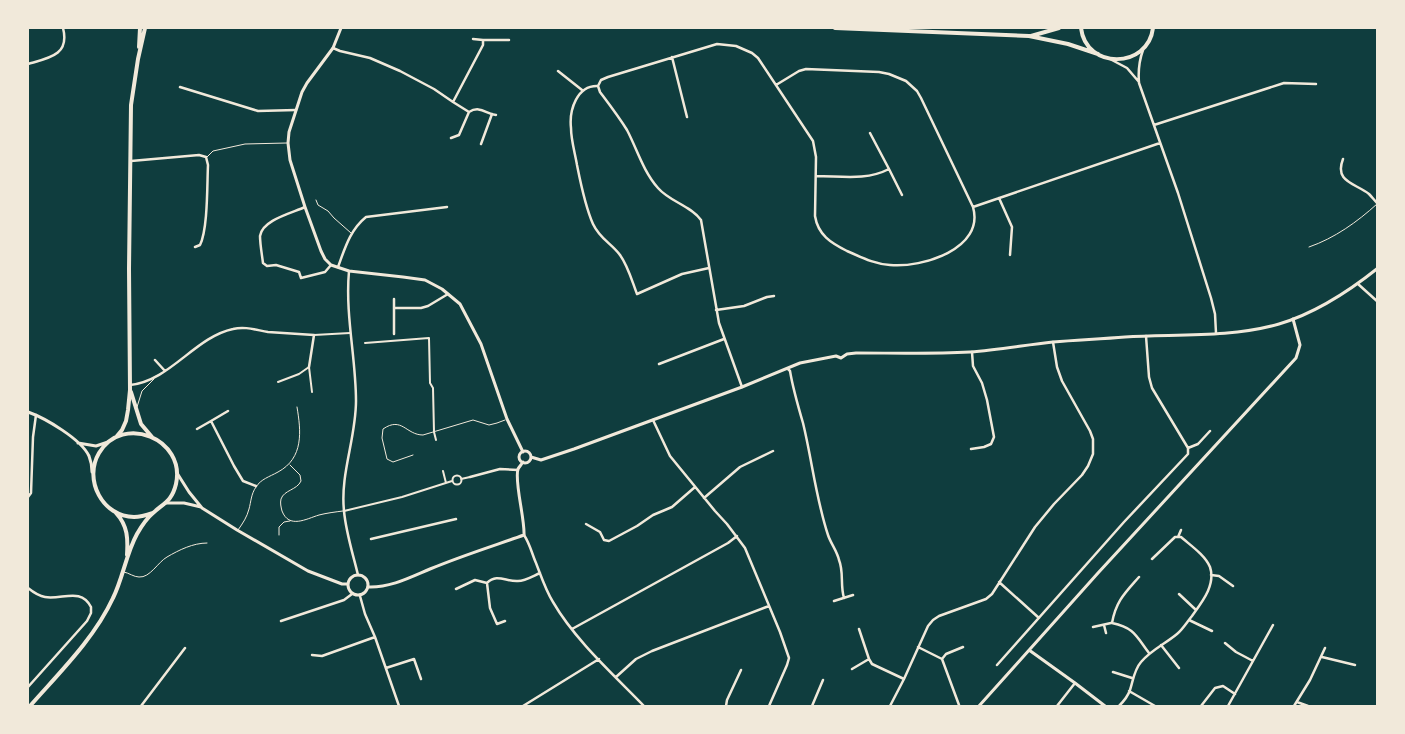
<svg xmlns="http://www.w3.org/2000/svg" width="1405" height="734" font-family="Merriweather,serif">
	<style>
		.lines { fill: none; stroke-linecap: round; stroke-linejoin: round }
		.service { stroke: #f1e9da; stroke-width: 1 }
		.pedestrian { stroke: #f1e9da; stroke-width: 2 }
		.minor { stroke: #f1e9da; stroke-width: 2.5 }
		.tertiary { stroke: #f1e9da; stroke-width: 3 }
		.secondary { stroke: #f1e9da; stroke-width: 3 }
		.primary { stroke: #f1e9da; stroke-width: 4 }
	</style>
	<rect width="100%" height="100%" fill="#0f3d3e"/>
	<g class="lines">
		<path class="service" d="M 207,157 L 213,151 L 245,144 L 287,143
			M 316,200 L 318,205 L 328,211 L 334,218 L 351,233
			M 1309,247 C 1335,238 1357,222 1377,204
			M 137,407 L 142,391 L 154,379
			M 413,455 L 393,462 L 387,459 L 382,438 L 383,429 C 402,416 406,435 423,435 L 473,420 L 489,425 L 497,423 L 505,420
			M 290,465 L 300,475 L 301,481 C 297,490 284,490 281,499 C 280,503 281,507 282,511 C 289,529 306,519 319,515 C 327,513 335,512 343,511
			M 238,530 C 243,523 247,517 249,509 C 251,502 251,494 256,487 C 261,479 269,477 278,472 C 304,458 301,431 297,407
			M 279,535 L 279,527 L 284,522 L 290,521
			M 124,572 C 129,573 134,577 139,577 C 150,578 158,562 167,557 C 179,550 193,543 207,543"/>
		<path class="pedestrian" d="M 314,335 L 350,333
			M 365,343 L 429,338 L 430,383 L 433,388 L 434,432 L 436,440
			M 278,382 L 299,374 L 309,367 L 312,392
			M 443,471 L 446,483
			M452.5 480a4.5 4.5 0 1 1 9 0a4.5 4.5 0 1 1-9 0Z
			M 461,479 L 470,477
			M 344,511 L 402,497 L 452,481"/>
		<path class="minor" d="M 473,39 L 483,40
			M 333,48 L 340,51 L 370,58 L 400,71 L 434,89 L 453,102 L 469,112
			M 1143,50 C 1139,61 1138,71 1139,83 L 1178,193 L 1211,298 L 1215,314 L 1216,333
			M 672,57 L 687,117
			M 1110,59 L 1127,68 L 1139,82
			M 28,64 C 49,58 70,55 63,28
			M 558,71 L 582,90
			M 598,86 L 601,80 L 608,77 L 717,44 L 736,46 L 752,53 L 758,58 L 813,141 L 816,157 L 815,216 C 818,235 831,243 847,251 C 861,257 874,264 890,265 C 922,268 985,249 973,207 L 921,98 L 917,91 L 906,81 L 889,74 L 879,72 L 806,69 L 799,71 L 776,85
			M 598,86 L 600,92 C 609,104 619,117 627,130 C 637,149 643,171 658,188 C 670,202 690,205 701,220 L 719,323 L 742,387
			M 598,86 C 577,85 569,110 571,128 C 571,140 575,153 577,165 C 581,185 585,206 593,224 C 600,239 611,243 620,255 C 628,266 632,281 637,294 L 682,274 L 709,268
			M 180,87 L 258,111 L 296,110
			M 453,102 L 483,45 L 483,40 L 509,40
			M 469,112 C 480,105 486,114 496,115
			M 1154,125 L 1284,83 L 1316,84
			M 451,138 L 459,135 L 469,112
			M 481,144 L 492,114
			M 1343,159 C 1334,182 1355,183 1369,194 C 1372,197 1375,201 1378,204
			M 131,161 L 199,155 L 206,157 L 208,165 C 207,185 208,229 200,245 L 195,247
			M 889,169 L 902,195
			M 816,176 C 841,176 866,181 889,169 L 870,133
			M 999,198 L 1012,227 L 1010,255
			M 305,207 C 292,213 262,220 260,236 C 260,244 262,255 263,263 L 267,266 L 276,265 L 299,272 L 301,278 L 325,272 L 331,265
			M 973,207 L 1160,143
			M 338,267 C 345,248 350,230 366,217 L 447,207
			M 349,271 C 345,315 356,358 356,401 C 356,438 340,474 344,511 C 346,533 353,554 358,575
			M 1358,284 L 1378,302
			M 394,308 L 394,299
			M 716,310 L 744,306 L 767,297 L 774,296
			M 394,334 L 394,308 L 421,308 L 428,306 L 448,294
			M 1146,336 L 1149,377 L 1152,388 L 1188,448
			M 155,360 L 165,371
			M 659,364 L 724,339
			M 788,369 L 790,371 C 793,389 798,406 803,423 C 812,460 816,499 828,535 C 831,544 837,551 839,560 C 844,572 840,585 844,598
			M 130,385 C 170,381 195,337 233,329 C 245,326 256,330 268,332 C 283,333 298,334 314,335 L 309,367
			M 228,411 L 211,421 L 234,466 L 243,481 L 256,486
			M 653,420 L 670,456 L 715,511 L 727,524 L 745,548 L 780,632 L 789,658 L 787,665 L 769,706
			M 197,429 L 211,421
			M 971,449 L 984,447 L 991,444 L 994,437 L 987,400 L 982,383 L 973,366 L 972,352
			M 470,477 L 500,469 L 518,470
			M 28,497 L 31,493 L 33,437 L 36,415
			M 704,498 L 740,467 L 773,451
			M 586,524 L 600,532 L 604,540 L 609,541 L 637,526 L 653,515 L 672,507 L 695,487
			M 524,535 C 530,544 532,554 536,563 C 541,576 546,591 553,602 C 575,640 613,674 644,706
			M 1178,537 L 1181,530
			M 371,539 L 456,519
			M 1211,575 L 1219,576 L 1233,586
			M 1139,577 C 1125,593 1116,601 1112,623 C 1135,628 1136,636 1149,653
			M 999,582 L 1039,618
			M 28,588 C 33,592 38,596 45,597 C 62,600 81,587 91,607 L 91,613 L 87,621 L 28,687
			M 456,589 L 475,580 L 487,583
			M 1179,594 L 1196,610
			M 360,596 L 365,614 L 375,637 L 399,706
			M 834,601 L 853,595
			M 1189,620 L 1212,631
			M 281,621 L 344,600 L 352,594
			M 505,621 L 497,624 L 490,608 L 487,583 C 497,573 506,582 518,581 C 525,581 533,576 540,573
			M 1104,625 L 1106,633
			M 1093,627 L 1111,623
			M 572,629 L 728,543 L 737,536
			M 859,629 L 869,659 L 872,664 L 904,679
			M 1225,643 L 1236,652 L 1253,661
			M 1161,645 L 1179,668
			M 918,647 L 942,659 L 959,705
			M 312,655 L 322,656 L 375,637
			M 1322,657 L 1355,665
			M 942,659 L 946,654 L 963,647
			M 997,665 L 1124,522 L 1188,454 L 1188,448 L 1198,444 L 1210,431
			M 386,668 L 414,659 L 421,679
			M 852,669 L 869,659
			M 1113,672 L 1132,678
			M 616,677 L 636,659 L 652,651 L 769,606
			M 1129,691 L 1155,706
			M 1297,702 L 1308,706
			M 141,706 L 185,648
			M 523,706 L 599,659
			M 726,706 L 727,700 L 741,670
			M 812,706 L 823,680
			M 890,706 L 904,679 L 928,626 L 933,620 L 939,616 L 986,599 L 992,594 L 1035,527 L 1054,504 L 1082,475 L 1088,466 L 1093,454 L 1093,439 L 1090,431 L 1062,381 L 1057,367 L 1053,342
			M 1057,706 L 1075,683
			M 1119,706 C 1123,702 1128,696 1130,690 C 1133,681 1134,670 1141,662 C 1151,650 1165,644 1177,634 C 1183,629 1187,622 1192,616 C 1202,602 1216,585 1210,567 C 1205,555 1190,545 1181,537 L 1175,537 L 1152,559
			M 1201,706 L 1215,688 L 1223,686 L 1235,694
			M 1228,706 L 1273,625
			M 1294,706 L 1310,680 L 1325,648"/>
		<path class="tertiary" d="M 28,412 C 45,418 81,439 89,456 C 91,461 92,467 92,472
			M 78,443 L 96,446 L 108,442
			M 1029,650 L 1075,683 L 1105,706
			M 979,706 L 1098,573 L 1296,358 L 1300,345 L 1293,319"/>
		<path class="secondary" d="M 341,28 L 333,48 L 307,83 L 302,92 L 289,132 L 288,143 L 290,160 L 305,207 L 321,251 L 325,259 L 331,265 L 349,271 L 403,277 L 425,280 L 442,289 L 460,304 L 481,344 L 507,419 L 523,452
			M519 457a6 6 0 1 1 12 0a6 6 0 1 1-12 0Z
			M 531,457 L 541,460 L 574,449 L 742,387 L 800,363 L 836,356 L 841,358 L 847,354 L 856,353 C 894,353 932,354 970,352 C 998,350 1025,345 1053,342 C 1077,340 1101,339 1125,337 C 1176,334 1230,338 1279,324 C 1316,313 1348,292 1378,268
			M 177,473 L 189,492 L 202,508 L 237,530 L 308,571 L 342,584 L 348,584
			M 166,503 L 184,503 L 201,507
			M348 585a10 10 0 1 1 20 0a10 10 0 1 1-20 0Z
			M 368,587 C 390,588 411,577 430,569 C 461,556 493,546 524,535 C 525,519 514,481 518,469 C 519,467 521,465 523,462"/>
		<path class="primary" d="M 835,28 L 1029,36 L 1068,44 L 1098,54
			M 1081,28 C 1086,70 1148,69 1153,28
			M 1031,36 L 1059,28
			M 139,47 L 140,28
			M 131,392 L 141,424 L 152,437
			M 117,436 L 122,430 L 126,421 L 128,410 L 130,390 L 129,269 L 131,105 L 138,59 L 145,28
			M 116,513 C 128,526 128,539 127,555
			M 30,706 C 59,673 94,639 113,598 C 123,578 126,554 137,534 C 141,527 147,518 153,513 C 164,503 172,501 176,484 C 186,439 123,413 99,453 C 83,480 103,517 134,517 C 141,517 147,515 153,513"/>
	</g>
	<rect width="1405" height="734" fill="none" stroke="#f1e9da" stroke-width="58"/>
</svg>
